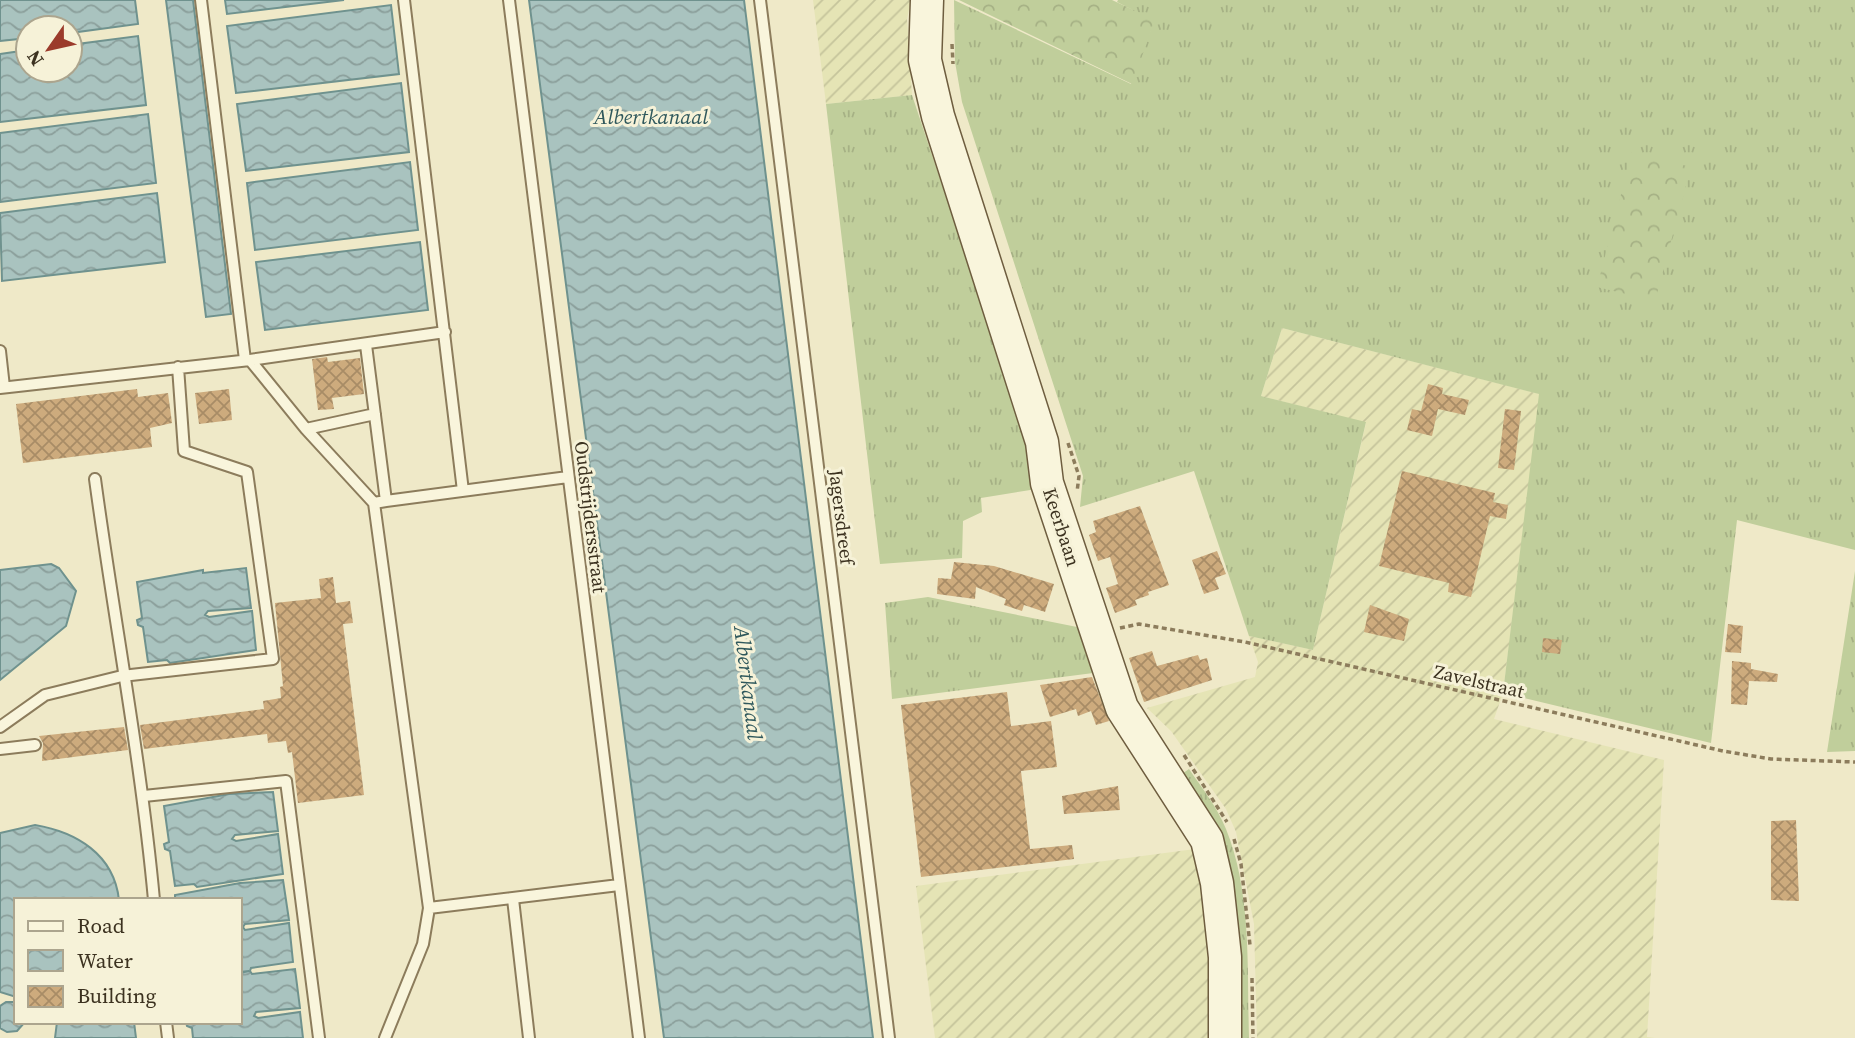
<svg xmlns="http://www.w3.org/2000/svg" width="1855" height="1038" font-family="'Source Serif 4',serif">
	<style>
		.farmland { fill: url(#farmland-furrows) }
		.grass { fill: url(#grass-tufts) }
		.forest { fill: url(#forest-crowns) }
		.water { fill: url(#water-waves); stroke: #6f928e; stroke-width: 2 }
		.building { fill: url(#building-cross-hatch) }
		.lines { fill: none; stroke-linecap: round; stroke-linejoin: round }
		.lane-casing { stroke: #8c7c5c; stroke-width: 14 }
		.secondary-casing { stroke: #6e5d3f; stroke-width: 35 }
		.path { stroke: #8c7c5c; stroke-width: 3.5; stroke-dasharray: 5 3.5; stroke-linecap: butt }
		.lane { stroke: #f9f5dc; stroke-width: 10 }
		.secondary { stroke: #f9f5dc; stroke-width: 32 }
		.labels { text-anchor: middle; stroke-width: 6; stroke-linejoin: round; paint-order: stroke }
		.street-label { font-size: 19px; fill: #3c3220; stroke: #f6f2d8 }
		.water-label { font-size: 21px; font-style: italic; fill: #2f585c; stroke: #f6f2d8 }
	</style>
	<defs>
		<pattern id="farmland-furrows" width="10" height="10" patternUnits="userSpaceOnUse" patternTransform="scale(1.75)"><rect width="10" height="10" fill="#e5e4b5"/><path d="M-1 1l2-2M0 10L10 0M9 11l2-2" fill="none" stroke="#c5c49b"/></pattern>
		<pattern id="grass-tufts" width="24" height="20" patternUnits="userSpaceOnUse" patternTransform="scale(1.75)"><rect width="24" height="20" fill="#c0ce9b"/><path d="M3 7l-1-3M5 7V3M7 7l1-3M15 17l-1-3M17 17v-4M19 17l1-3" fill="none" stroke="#a6b185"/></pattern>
		<pattern id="forest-crowns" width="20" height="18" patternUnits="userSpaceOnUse" patternTransform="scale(1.75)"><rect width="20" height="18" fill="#c0ce9b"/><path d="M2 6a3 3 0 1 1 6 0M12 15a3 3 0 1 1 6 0" fill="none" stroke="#a6b185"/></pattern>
		<pattern id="water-waves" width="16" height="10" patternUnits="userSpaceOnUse" patternTransform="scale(1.75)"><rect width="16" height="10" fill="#a9c3bf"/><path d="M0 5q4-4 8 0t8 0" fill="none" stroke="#8b9f9b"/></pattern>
		<pattern id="building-cross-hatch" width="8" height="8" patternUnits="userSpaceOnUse" patternTransform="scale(1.75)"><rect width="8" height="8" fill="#cdab7d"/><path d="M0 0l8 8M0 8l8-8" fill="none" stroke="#a88c66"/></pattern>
	</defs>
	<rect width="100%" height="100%" fill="#efe9c8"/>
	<path class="farmland" d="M 813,0 L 911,0 L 907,19 L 912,95 L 826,104 Z
		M 1282,328 L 1540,394 L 1503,693 L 1494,719 L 1664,760 L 1647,1037 L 1655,1038 L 1257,1038 L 1254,924 L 1236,832 L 1226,809 L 1171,731 L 1147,708 L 1255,677 L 1258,662 L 1249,636 L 1313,650 L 1366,423 L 1261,396 Z
		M 1195,849 L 1212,948 L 1212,1038 L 935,1038 L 916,886 Z"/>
	<path class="grass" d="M 954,0 L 1131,84 L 1154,21 L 1117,2 L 1118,0 L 1855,0 L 1855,550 L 1737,520 L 1711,743 L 1503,693 L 1539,394 L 1282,328 L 1261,396 L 1366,422 L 1313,650 L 1249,636 L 1194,471 L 1080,507 L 1083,476 L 962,102 L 955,62 Z
		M 912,95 L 1043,488 L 981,498 L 982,512 L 963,521 L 962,558 L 880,564 L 826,104 Z
		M 1855,571 L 1855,751 L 1827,752 Z
		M 928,597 L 1087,629 L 1101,672 L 892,699 L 885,603 Z
		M 1189,769 C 1202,788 1217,807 1226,829 C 1252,893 1247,970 1249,1038 L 1236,1038 L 1179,776 Z"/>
	<path class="forest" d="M 959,0 L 1112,0 L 1155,20 L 1132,84 Z
		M 1632,152 L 1691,167 L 1655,301 L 1597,287 Z"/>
	<path class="water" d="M 0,0 L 135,0 L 138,24 L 70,33 L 70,28 L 28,28 L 28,38 L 0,41 Z
		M 166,0 L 193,0 L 231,314 L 206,317 Z
		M 225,0 L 344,0 L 227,14 Z
		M 529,0 L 744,0 L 873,1038 L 664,1038 Z
		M 391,5 L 399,74 L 236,93 L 227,26 Z
		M 138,36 L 146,105 L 0,122 L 0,54 L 28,50 L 28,70 L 70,70 L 70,45 Z
		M 401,83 L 409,152 L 246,171 L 237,104 Z
		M 148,114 L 156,183 L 0,202 L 0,133 Z
		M 410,162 L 418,230 L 255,250 L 247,183 Z
		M 157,193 L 165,262 L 2,281 L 0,213 Z
		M 420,242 L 428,310 L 265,330 L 256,262 Z
		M 51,564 L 59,568 L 76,591 L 66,626 L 0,680 L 0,570 Z
		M 246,568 L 251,608 L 208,611 L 205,615 L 209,617 L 252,611 L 256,650 L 170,663 L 167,660 L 148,662 L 143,627 L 138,625 L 137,620 L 142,618 L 137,582 L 203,570 L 203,573 Z
		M 273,792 L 278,831 L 235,835 L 232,839 L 236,841 L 278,834 L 283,874 L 197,887 L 194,884 L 175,886 L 170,851 L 165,849 L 164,844 L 169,842 L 164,806 L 229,794 Z
		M 35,825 C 76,832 114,854 119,900 L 16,900 L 16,997 L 0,992 L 0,833 Z
		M 283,880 L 289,920 L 245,924 L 243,927 L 245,930 L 289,923 L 293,962 L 251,968 L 250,971 L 252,974 L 295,969 L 300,1008 L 256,1012 L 254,1016 L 258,1018 L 300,1012 L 303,1038 L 193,1038 L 192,1028 L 187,1026 L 186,1022 L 240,1022 L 240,973 L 249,971 L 240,972 L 240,900 L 175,900 L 175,895 L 240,883 Z
		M 6,1002 L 16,1002 L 16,1022 L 25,1022 L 17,1031 L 7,1032 L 0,1028 L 0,1006 Z
		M 57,1022 L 134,1022 L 136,1038 L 55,1038 Z"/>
	<path class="building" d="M 327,357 L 328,362 L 360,358 L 364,394 L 332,398 L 334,409 L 318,410 L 312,359 Z
		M 1428,384 L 1443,388 L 1442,394 L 1469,400 L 1465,415 L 1438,409 L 1432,436 L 1407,430 L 1412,409 L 1421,411 Z
		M 137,389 L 138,397 L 168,393 L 172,423 L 150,428 L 152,447 L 23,463 L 16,404 Z
		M 229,389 L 232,420 L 199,424 L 195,393 Z
		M 1505,409 L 1521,411 L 1514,470 L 1498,468 Z
		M 1402,471 L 1495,493 L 1493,502 L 1508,505 L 1506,519 L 1490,516 L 1471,597 L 1448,592 L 1449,583 L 1379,566 Z
		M 1140,506 L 1169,585 L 1148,592 L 1149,595 L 1135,600 L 1137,605 L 1115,613 L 1106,588 L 1118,584 L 1110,557 L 1098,561 L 1089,535 L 1096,532 L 1093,521 Z
		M 1217,551 L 1226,574 L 1215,578 L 1219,589 L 1204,594 L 1192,560 Z
		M 954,562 L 994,566 L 1054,584 L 1045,612 L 1024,605 L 1022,611 L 1004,605 L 1006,599 L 976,587 L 975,599 L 937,594 L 938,578 L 951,579 Z
		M 333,577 L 336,603 L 350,601 L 353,623 L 343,624 L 364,795 L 298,803 L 292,752 L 288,753 L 286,741 L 268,743 L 267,734 L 144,749 L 140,725 L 264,709 L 263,701 L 281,698 L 280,687 L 283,686 L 275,603 L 321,598 L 319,579 Z
		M 1370,605 L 1409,619 L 1404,641 L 1364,632 Z
		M 1728,624 L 1743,626 L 1741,653 L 1725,652 Z
		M 1543,638 L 1562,640 L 1560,654 L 1542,652 Z
		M 1152,651 L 1157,666 L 1198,655 L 1200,660 L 1207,658 L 1212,680 L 1144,702 L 1129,658 Z
		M 1732,661 L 1751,663 L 1751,669 L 1778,674 L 1777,682 L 1749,681 L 1747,705 L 1731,704 Z
		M 1092,677 L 1109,721 L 1096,725 L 1091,711 L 1078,716 L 1076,709 L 1050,717 L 1040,685 Z
		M 1007,692 L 1011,726 L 1051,721 L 1057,767 L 1021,771 L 1030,849 L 1072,845 L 1074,859 L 921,877 L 901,705 Z
		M 124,727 L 128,750 L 42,761 L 43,743 L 39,736 Z
		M 1118,786 L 1120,810 L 1064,814 L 1062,796 Z
		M 1796,820 L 1799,901 L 1771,900 L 1771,821 Z"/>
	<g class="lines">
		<defs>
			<path id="lane" d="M 201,0 L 245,360
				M 404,0 L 463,491
				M 509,0 L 639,1038
				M 760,0 L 889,1038
				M 366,345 L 386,501 L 374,503 L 429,908 L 423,944 L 385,1038
				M 0,351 L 4,387
				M 250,360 L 306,429 L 374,503
				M 0,388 L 250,360 L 445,332
				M 306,429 L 375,414
				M 95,479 C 114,620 141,759 154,900
				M 386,501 L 568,477
				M 0,727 L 45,695 L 122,676 L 273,659 L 247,472 L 184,451 L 178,367
				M 0,749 L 35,745
				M 144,796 L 286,781 L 319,1038
				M 513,899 L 529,1038
				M 429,908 L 619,885
				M 166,1022 L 168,1038"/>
			<path id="secondary" d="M 927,0 L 925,60 L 938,116 L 1042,442 L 1047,483 L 1122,708 L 1207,840 L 1217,883 L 1225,957 L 1225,1038"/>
		</defs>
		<use href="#lane" class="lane-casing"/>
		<use href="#secondary" class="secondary-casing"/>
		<path class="path" d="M 952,44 L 953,64
			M 1068,443 L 1079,476 L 1077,492
			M 1120,628 L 1139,624 L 1245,642 L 1723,751 L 1771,759 L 1855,762
			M 1184,755 L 1227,822
			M 1234,839 L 1241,864 L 1250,945
			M 1252,978 L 1253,1038"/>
		<use href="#lane" class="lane"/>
		<use href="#secondary" class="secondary"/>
	</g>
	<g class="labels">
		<g class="street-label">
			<text transform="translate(591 517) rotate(83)" y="7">Oudstrijdersstraat</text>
			<text transform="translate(842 517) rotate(83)" y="7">Jagersdreef</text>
			<text transform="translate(1062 527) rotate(72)" y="7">Keerbaan</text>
			<text transform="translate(1479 681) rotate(13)" y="7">Zavelstraat</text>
		</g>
		<g class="water-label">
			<text x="651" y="124">Albertkanaal</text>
			<text transform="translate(748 683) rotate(83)" y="7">Albertkanaal</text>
		</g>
	</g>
	<rect x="14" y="898" width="228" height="126" fill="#f6f2d8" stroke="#aca58e" stroke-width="2"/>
	<rect x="28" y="921" width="35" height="10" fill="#f9f5dc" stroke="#aca58e" stroke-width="2"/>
	<text x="77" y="933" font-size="21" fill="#3c3220">Road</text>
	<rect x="28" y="950" width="35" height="21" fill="url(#water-waves)" stroke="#aca58e" stroke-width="2"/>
	<text x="77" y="968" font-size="21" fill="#3c3220">Water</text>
	<rect x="28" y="986" width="35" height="21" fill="url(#building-cross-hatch)" stroke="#aca58e" stroke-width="2"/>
	<text x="77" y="1003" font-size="21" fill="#3c3220">Building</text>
	<g transform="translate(49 49) rotate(236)"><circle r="33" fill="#f6f2d8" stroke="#aca58e" stroke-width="2"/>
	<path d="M0-5L12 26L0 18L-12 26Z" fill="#9b3b2b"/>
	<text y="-10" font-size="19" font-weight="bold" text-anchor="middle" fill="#3c3220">N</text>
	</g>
</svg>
